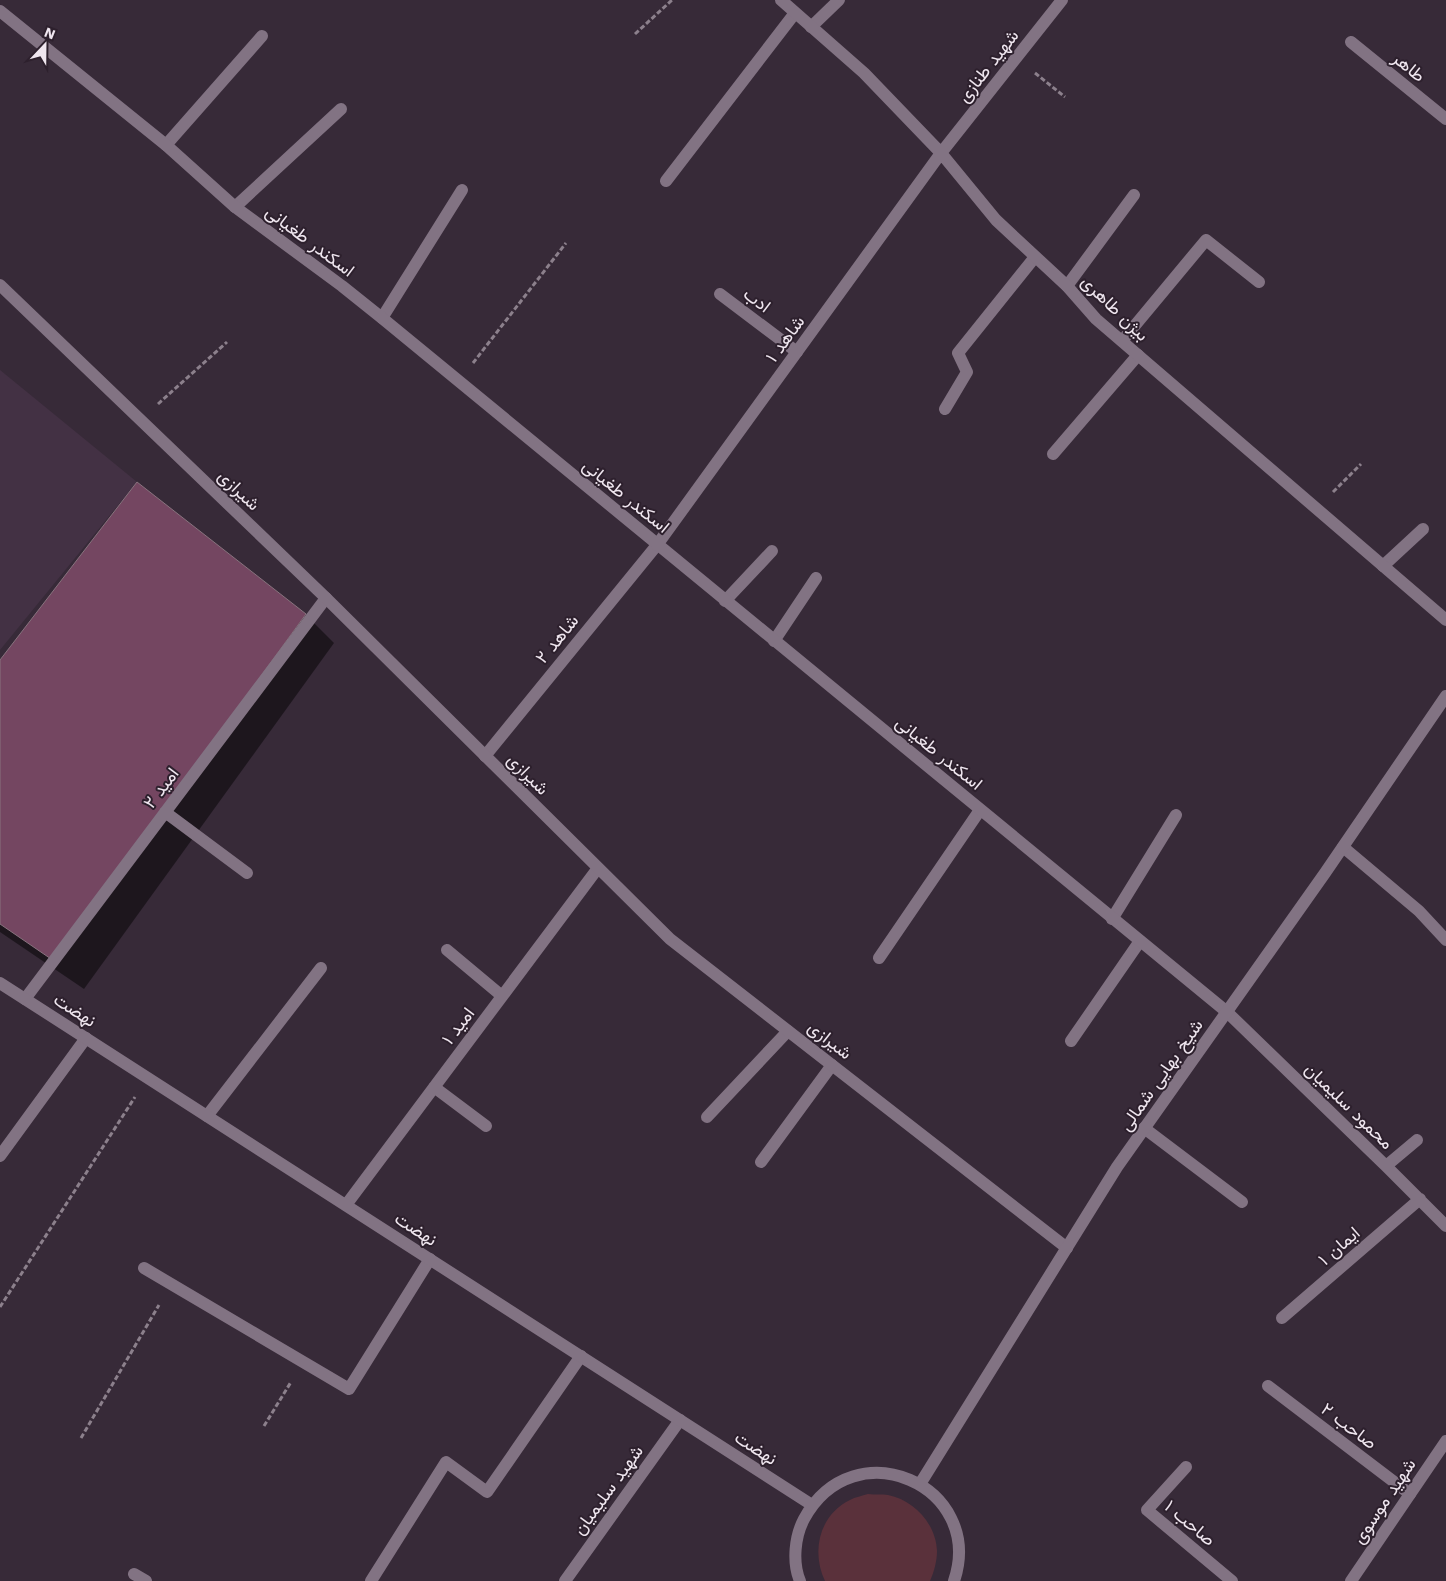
<svg xmlns="http://www.w3.org/2000/svg" width="1446" height="1581" font-family="'Work Sans',Vazirmatn,sans-serif">
	<style>
		.built { fill: #433144 }
		.green { fill: #5a313b }
		.shadow { fill: #0007 }
		.building { fill: #744661; stroke: #88737e }
		.lines { fill: none; stroke-linecap: round; stroke-linejoin: round }
		.path { stroke: #8c808c; stroke-width: 3; stroke-dasharray: 5 2.5; stroke-linecap: butt }
		.service { stroke: #827383; stroke-width: 12 }
		.minor { stroke: #827383; stroke-width: 12 }
		.tertiary { stroke: #827383; stroke-width: 12 }
		.labels { text-anchor: middle; stroke-width: 4; stroke-linejoin: round; paint-order: stroke }
		.street-label { font-size: 18px; fill: #efe6ef; stroke: #2d202d }
	</style>
	<rect width="100%" height="100%" fill="#372a38"/>
	<path class="built" d="M 0,370 L 137,482 L 0,650 Z"/>
	<path class="green" d="M 868,1494 C 875,1495 882,1494 888,1495 C 914,1500 936,1524 937,1551 C 937,1561 934,1572 930,1581 L 825,1581 C 811,1552 819,1515 850,1500 C 855,1497 862,1496 868,1494 Z"/>
	<path class="shadow" d="M 305,614 L 334,643 L 84,989 L 0,932 L 0,662 Z"/>
	<path class="building" d="M 137,482 L 306,614 L 54,961 L 0,924 L 0,660 Z"/>
	<g class="lines">
		<path class="path" d="M 635,34 L 672,0
			M 1035,73 L 1065,97
			M 473,363 L 566,243
			M 158,404 L 227,342
			M 1333,492 L 1361,464
			M 0,1307 L 135,1097
			M 264,1426 L 291,1382
			M 81,1438 L 159,1305"/>
		<path class="service" d="M 811,27 L 839,0
			M 1351,42 L 1446,119
			M 166,145 L 262,36
			M 666,181 L 795,13
			M 235,207 L 341,109
			M 1067,286 L 1134,195
			M 720,294 L 797,352
			M 382,318 L 462,190
			M 1122,341 L 1206,240 L 1259,282
			M 945,409 L 967,372 L 958,353 L 1035,257
			M 1053,454 L 1138,355
			M 1383,566 L 1423,529
			M 725,601 L 772,551
			M 774,641 L 816,578
			M 485,756 L 657,545
			M 165,812 L 247,873
			M 1343,847 L 1419,911 L 1446,940
			M 1112,919 L 1176,815
			M 447,950 L 502,996
			M 879,958 L 980,810
			M 25,999 L 326,598
			M 1227,1012 L 1386,1166 L 1446,1226
			M 1071,1041 L 1140,941
			M 434,1087 L 486,1126
			M 207,1116 L 321,968
			M 707,1117 L 788,1031
			M 1144,1128 L 1242,1202
			M 0,1156 L 86,1038
			M 761,1162 L 832,1065
			M 1386,1166 L 1417,1140
			M 346,1205 L 598,868
			M 144,1268 L 349,1389 L 430,1259
			M 1282,1318 L 1420,1199
			M 1268,1386 L 1410,1494
			M 1186,1467 L 1147,1510 L 1232,1581
			M 134,1574 L 146,1581
			M 371,1581 L 446,1462 L 487,1492 L 581,1356
			M 565,1581 L 680,1420"/>
		<path class="minor" d="M 781,0 L 864,73 L 941,153 L 996,220 L 1067,286 L 1096,319 L 1446,620
			M 0,11 L 166,145 L 235,207 L 342,286 L 382,318 L 1227,1012
			M 0,285 L 326,598 L 670,939 L 1067,1248
			M 657,545 L 941,153 L 1062,0
			M 1351,1581 L 1446,1441"/>
		<path class="tertiary" d="M 0,983 L 812,1505
			M 920,1484 L 1117,1167 L 1325,873 L 1446,696
			M 800,1581 C 792,1562 795,1536 804,1519 C 854,1427 986,1486 954,1581"/>
	</g>
	<g class="labels">
		<g class="street-label">
			<text transform="translate(988 66) rotate(-52)" y="6">شهید طنازی</text>
			<text transform="translate(1409 67) rotate(39)" y="6">طاهر</text>
			<text transform="translate(310 241) rotate(37)" y="6">اسکندر طغیانی</text>
			<text transform="translate(757 300) rotate(37)" y="6">ادب</text>
			<text transform="translate(1115 308) rotate(44)" y="6">بیژن طاهری</text>
			<text transform="translate(785 339) rotate(-54)" y="6">شاهد ۱</text>
			<text transform="translate(239 490) rotate(44)" y="6">شیرازی</text>
			<text transform="translate(626 496) rotate(39)" y="6">اسکندر طغیانی</text>
			<text transform="translate(557 639) rotate(-51)" y="6">شاهد ۲</text>
			<text transform="translate(939 753) rotate(39)" y="6">اسکندر طغیانی</text>
			<text transform="translate(528 774) rotate(45)" y="6">شیرازی</text>
			<text transform="translate(161 788) rotate(-53)" y="6">امید ۲</text>
			<text transform="translate(75 1010) rotate(33)" y="6">نهضت</text>
			<text transform="translate(458 1026) rotate(-53)" y="6">امید ۱</text>
			<text transform="translate(830 1040) rotate(38)" y="6">شیرازی</text>
			<text transform="translate(1161 1075) rotate(-55)" y="6">شیخ بهایی شمالی</text>
			<text transform="translate(1349 1106) rotate(44)" y="6">محمود سلیمیان</text>
			<text transform="translate(416 1229) rotate(33)" y="6">نهضت</text>
			<text transform="translate(1339 1246) rotate(-41)" y="6">ایمان ۱</text>
			<text transform="translate(1349 1426) rotate(37)" y="6">صاحب ۲</text>
			<text transform="translate(756 1448) rotate(33)" y="6">نهضت</text>
			<text transform="translate(608 1490) rotate(-54)" y="6">شهید سلیمیان</text>
			<text transform="translate(1384 1501) rotate(-56)" y="6">شهید موسوی</text>
			<text transform="translate(1190 1523) rotate(40)" y="6">صاحب ۱</text>
		</g>
	</g>
	<g transform="translate(45 45) rotate(22)" stroke="#2d202d" stroke-width="4" paint-order="stroke">
	<path d="M0-4L9 19L0 12L-9 19Z" fill="#efe6ef"/>
	<text y="-8" font-size="14" font-weight="bold" text-anchor="middle" fill="#efe6ef">N</text>
	</g>
</svg>
